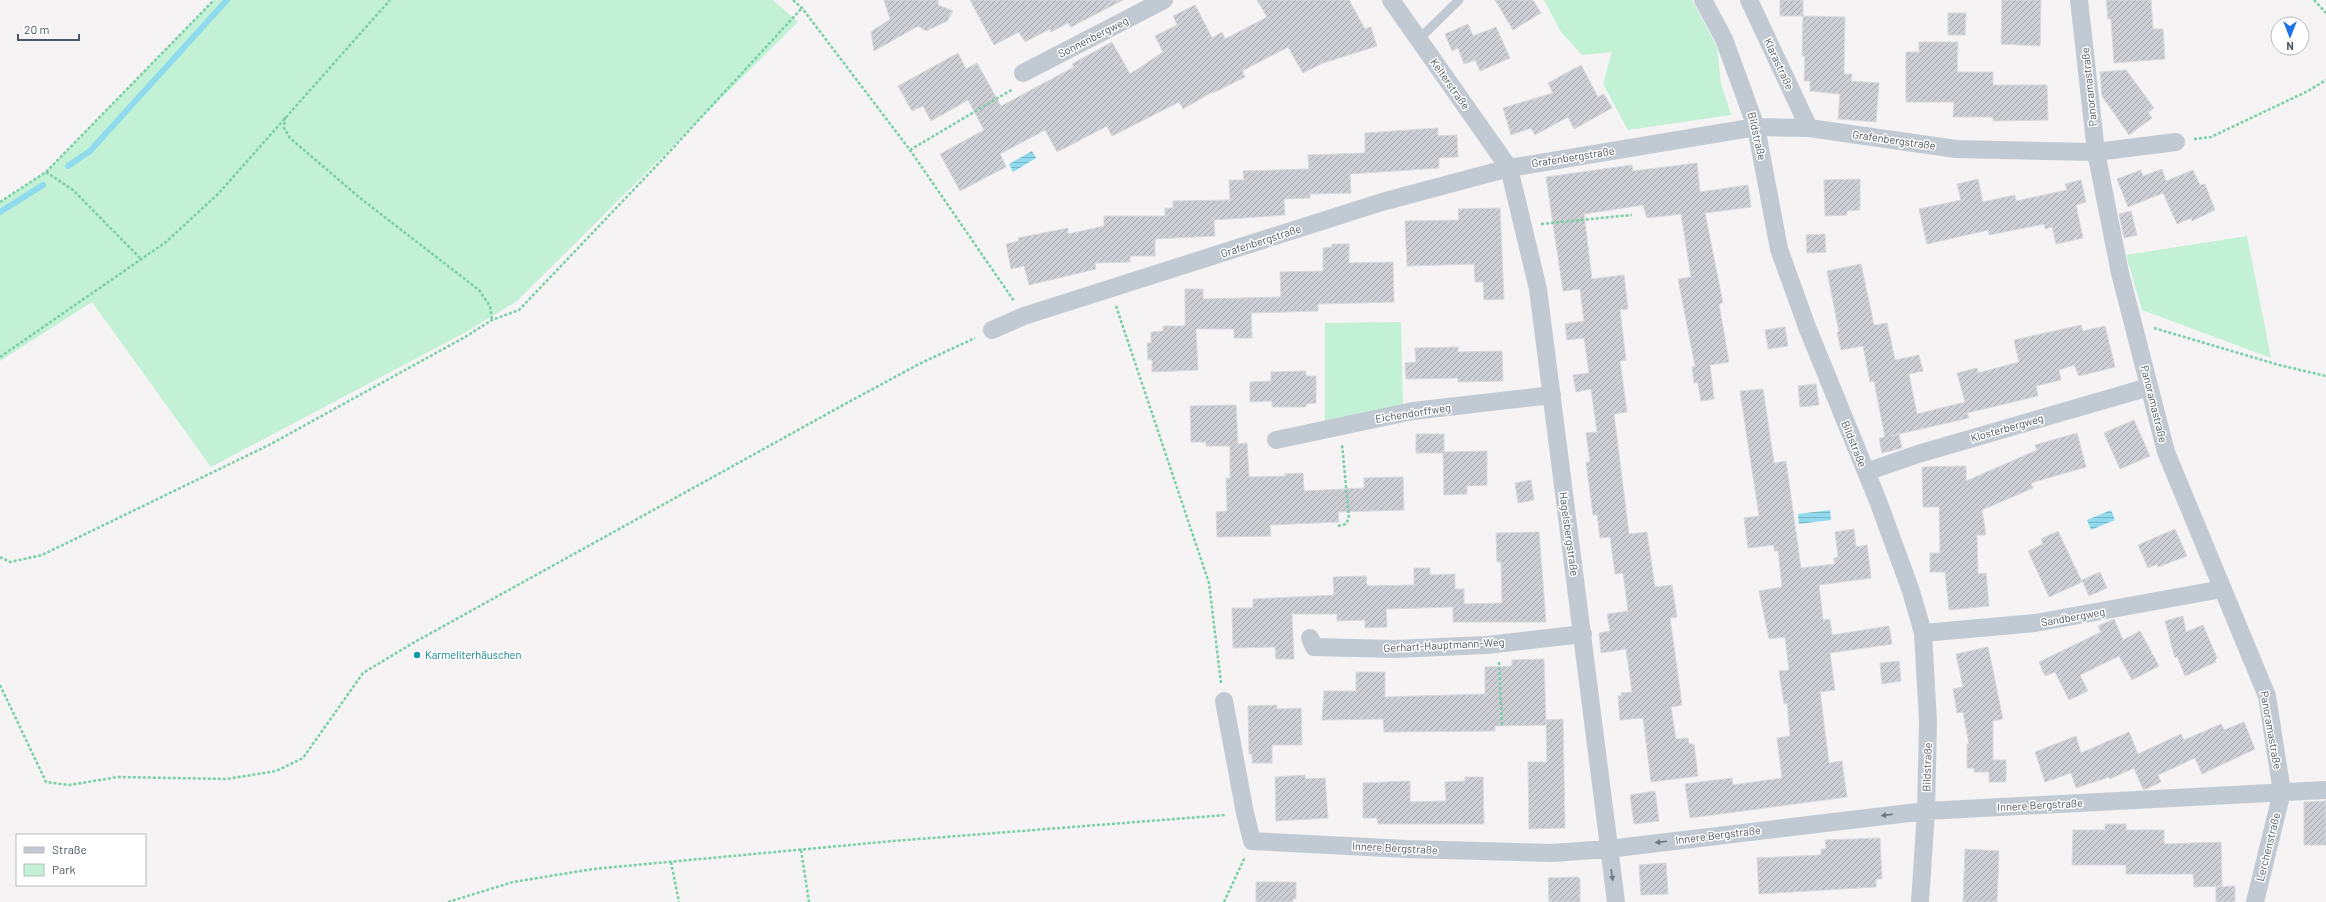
<svg xmlns="http://www.w3.org/2000/svg" width="2326" height="902" font-family="Barlow,sans-serif">
	<style>
		.green { fill: #c3f1d5 }
		.water { fill: url(#water-rules) }
		.lines { fill: none; stroke-linecap: round; stroke-linejoin: round }
		.stream { stroke: #90daee; stroke-width: 6 }
		.building { fill: url(#building-hatch); stroke: #d7d9de }
		.path { stroke: #7ad0a6; stroke-width: 2.5; stroke-dasharray: 3 2; stroke-linecap: butt }
		.service { stroke: #c1cad2; stroke-width: 9 }
		.minor { stroke: #c1cad2; stroke-width: 18 }
		.oneway { fill: #6e7983 }
		.culture-dot { fill: #0f9aa8; stroke: #fff; stroke-width: 1.5 }
		.labels { text-anchor: middle; stroke-width: 3; stroke-linejoin: round; paint-order: stroke }
		.street-label { font-size: 11px; fill: #4a5661; stroke: #fff }
		.culture-label { font-size: 11px; fill: #0d838f; stroke: #fff; text-anchor: start }
	</style>
	<defs>
		<pattern id="water-rules" width="6" height="5" patternUnits="userSpaceOnUse"><rect width="6" height="5" fill="#90daee"/><path d="M0 2.5h6" fill="none" stroke="#78b4c4"/></pattern>
		<pattern id="building-hatch" width="6" height="6" patternUnits="userSpaceOnUse"><rect width="6" height="6" fill="#cdcfd5"/><path d="M-1 1l2-2M0 6l6-6M5 7l2-2" fill="none" stroke="#a8abb0"/></pattern>
	</defs>
	<rect width="100%" height="100%" fill="#f5f3f3"/>
	<path class="green" d="M 214,0 L 773,0 L 798,22 L 517,301 L 466,332 L 211,467 L 92,302 L 0,361 L 0,202 L 46,172 Z
		M 1544,0 L 1692,0 L 1717,47 L 1721,83 L 1731,115 L 1628,130 L 1603,84 L 1612,52 L 1582,55 L 1561,32 Z
		M 2247,236 L 2271,358 L 2142,310 L 2126,255 Z
		M 1401,322 L 1403,406 L 1325,422 L 1325,323 Z"/>
	<path class="water" d="M 1032,151 L 1036,158 L 1013,172 L 1009,164 Z
		M 1830,510 L 1831,520 L 1799,524 L 1798,514 Z
		M 2111,510 L 2115,520 L 2091,530 L 2087,520 Z"/>
	<g class="lines">
		<path class="stream" d="M 68,166 L 90,151 L 227,0
			M 0,212 L 43,185"/>
	</g>
	<path class="building" d="M 884,0 L 938,0 L 938,5 L 953,11 L 947,21 L 926,31 L 918,26 L 874,51 L 871,32 L 890,19 Z
		M 970,0 L 1123,0 L 1071,27 L 1068,23 L 1051,32 L 1050,29 L 1025,42 L 1019,32 L 994,45 Z
		M 1257,0 L 1349,0 L 1365,29 L 1371,27 L 1377,46 L 1323,63 L 1303,73 L 1288,47 L 1242,71 L 1245,77 L 1213,93 L 1212,92 L 1183,109 L 1179,102 L 1112,136 L 1107,126 L 1057,152 L 1045,130 L 1000,154 L 1006,167 L 960,191 L 940,154 L 984,130 L 968,100 L 931,121 L 923,106 L 912,111 L 898,86 L 958,53 L 966,69 L 977,63 L 1001,106 L 1074,67 L 1072,64 L 1112,42 L 1130,74 L 1163,52 L 1155,36 L 1177,25 L 1173,16 L 1195,5 L 1212,38 L 1222,32 L 1225,39 L 1267,17 Z
		M 1495,0 L 1533,0 L 1541,13 L 1513,30 Z
		M 1780,0 L 1803,0 L 1803,16 L 1780,16 Z
		M 2002,0 L 2041,0 L 2040,46 L 2001,44 Z
		M 2106,0 L 2151,0 L 2153,29 L 2163,29 L 2165,59 L 2114,63 L 2111,19 L 2108,19 Z
		M 1948,13 L 1966,13 L 1965,35 L 1948,35 Z
		M 1803,16 L 1845,17 L 1844,74 L 1852,74 L 1851,81 L 1879,83 L 1876,122 L 1838,119 L 1840,94 L 1810,91 L 1810,81 L 1804,81 L 1805,56 L 1802,56 Z
		M 1468,24 L 1473,36 L 1496,27 L 1510,58 L 1480,71 L 1475,60 L 1464,64 L 1458,48 L 1452,51 L 1445,34 Z
		M 1919,42 L 1958,42 L 1957,72 L 1993,72 L 1993,85 L 2047,85 L 2048,120 L 1993,121 L 1993,117 L 1953,117 L 1954,102 L 1906,102 L 1906,52 L 1919,52 Z
		M 1581,65 L 1598,97 L 1604,94 L 1612,108 L 1574,129 L 1568,117 L 1535,135 L 1531,128 L 1511,135 L 1503,108 L 1553,93 L 1548,83 Z
		M 2126,70 L 2154,108 L 2148,113 L 2152,118 L 2129,135 L 2102,96 L 2100,72 Z
		M 1438,128 L 1438,136 L 1457,135 L 1458,157 L 1439,158 L 1439,168 L 1350,174 L 1351,193 L 1310,194 L 1310,198 L 1284,199 L 1285,215 L 1214,220 L 1215,236 L 1155,239 L 1155,256 L 1130,256 L 1130,262 L 1095,263 L 1096,269 L 1029,285 L 1024,266 L 1011,269 L 1006,244 L 1019,241 L 1018,238 L 1068,228 L 1068,234 L 1104,226 L 1104,216 L 1165,216 L 1165,208 L 1173,208 L 1173,201 L 1230,200 L 1229,180 L 1244,180 L 1243,171 L 1309,169 L 1308,155 L 1365,153 L 1365,133 Z
		M 1697,163 L 1700,192 L 1748,185 L 1751,207 L 1705,213 L 1723,303 L 1719,304 L 1729,362 L 1710,365 L 1714,399 L 1701,401 L 1698,383 L 1694,383 L 1692,367 L 1695,366 L 1678,279 L 1691,277 L 1681,214 L 1647,218 L 1643,205 L 1584,214 L 1592,279 L 1624,275 L 1628,309 L 1620,310 L 1626,360 L 1620,361 L 1627,412 L 1614,414 L 1629,534 L 1647,532 L 1655,587 L 1672,585 L 1677,617 L 1670,618 L 1682,705 L 1671,707 L 1676,739 L 1688,738 L 1689,744 L 1694,744 L 1698,776 L 1651,782 L 1643,718 L 1620,720 L 1618,696 L 1622,696 L 1621,693 L 1632,692 L 1626,649 L 1601,653 L 1599,633 L 1610,631 L 1607,614 L 1628,611 L 1623,573 L 1615,574 L 1610,537 L 1600,538 L 1597,515 L 1593,515 L 1586,462 L 1590,462 L 1586,433 L 1597,432 L 1591,389 L 1576,392 L 1573,375 L 1589,373 L 1584,338 L 1567,340 L 1565,324 L 1584,321 L 1580,289 L 1563,291 L 1546,177 L 1632,165 L 1633,171 Z
		M 2162,169 L 2166,181 L 2193,170 L 2200,185 L 2205,184 L 2215,210 L 2192,221 L 2191,218 L 2177,224 L 2163,193 L 2128,207 L 2117,179 L 2141,170 L 2143,176 Z
		M 1860,179 L 1860,210 L 1847,211 L 1847,215 L 1825,216 L 1824,180 Z
		M 1978,179 L 1983,202 L 2015,195 L 2016,201 L 2067,190 L 2065,184 L 2081,180 L 2086,202 L 2076,205 L 2083,238 L 2056,244 L 2052,227 L 2045,229 L 2044,224 L 1989,235 L 1988,230 L 1927,244 L 1919,209 L 1961,200 L 1957,184 Z
		M 1500,208 L 1504,299 L 1484,300 L 1483,282 L 1475,282 L 1474,264 L 1407,266 L 1405,221 L 1459,220 L 1458,209 Z
		M 2131,211 L 2137,235 L 2124,238 L 2119,214 Z
		M 1825,234 L 1826,252 L 1807,253 L 1806,235 Z
		M 1332,244 L 1349,244 L 1349,263 L 1393,262 L 1394,302 L 1318,304 L 1318,311 L 1251,313 L 1252,338 L 1234,338 L 1234,329 L 1196,329 L 1198,370 L 1152,372 L 1152,360 L 1148,360 L 1147,343 L 1151,343 L 1151,332 L 1163,331 L 1163,326 L 1185,326 L 1185,289 L 1203,289 L 1203,299 L 1281,297 L 1280,272 L 1323,271 L 1323,248 L 1332,247 Z
		M 1861,264 L 1874,325 L 1887,323 L 1895,360 L 1919,355 L 1923,371 L 1909,374 L 1917,414 L 1965,402 L 1957,373 L 1977,368 L 1978,373 L 2019,362 L 2014,340 L 2081,325 L 2083,331 L 2105,326 L 2115,367 L 2079,376 L 2074,365 L 2059,370 L 2061,380 L 2036,386 L 2038,396 L 1967,413 L 1969,418 L 1890,436 L 1899,434 L 1902,448 L 1882,453 L 1879,438 L 1885,437 L 1874,381 L 1870,382 L 1863,346 L 1841,350 L 1837,333 L 1839,332 L 1827,271 Z
		M 1785,327 L 1788,346 L 1768,349 L 1765,330 Z
		M 1458,347 L 1458,352 L 1502,351 L 1503,381 L 1458,382 L 1458,378 L 1406,379 L 1405,363 L 1416,362 L 1415,348 Z
		M 1306,371 L 1306,376 L 1316,376 L 1316,403 L 1306,404 L 1306,407 L 1272,407 L 1272,401 L 1250,402 L 1250,382 L 1271,381 L 1271,372 Z
		M 1816,384 L 1819,405 L 1800,407 L 1798,386 Z
		M 1763,389 L 1774,463 L 1786,461 L 1801,568 L 1835,564 L 1834,558 L 1838,557 L 1835,532 L 1854,529 L 1856,547 L 1867,545 L 1871,578 L 1819,585 L 1823,620 L 1830,619 L 1832,635 L 1889,626 L 1892,644 L 1830,653 L 1835,690 L 1820,692 L 1829,763 L 1842,761 L 1847,797 L 1690,818 L 1685,784 L 1732,778 L 1733,785 L 1782,778 L 1777,738 L 1790,736 L 1787,703 L 1784,704 L 1779,671 L 1789,670 L 1785,637 L 1769,639 L 1759,591 L 1782,587 L 1778,551 L 1774,551 L 1774,545 L 1748,548 L 1744,518 L 1759,516 L 1740,391 Z
		M 1236,405 L 1238,444 L 1247,443 L 1249,477 L 1285,476 L 1285,474 L 1303,473 L 1304,491 L 1364,488 L 1364,478 L 1403,477 L 1404,510 L 1338,512 L 1339,522 L 1270,525 L 1271,536 L 1217,537 L 1216,512 L 1227,511 L 1226,478 L 1230,478 L 1230,446 L 1206,446 L 1206,442 L 1191,442 L 1190,406 Z
		M 2134,420 L 2150,456 L 2120,469 L 2104,433 Z
		M 2077,433 L 2086,467 L 2031,483 L 2033,488 L 1982,510 L 1986,535 L 1977,535 L 1978,574 L 1986,573 L 1989,606 L 1949,610 L 1945,572 L 1930,572 L 1930,553 L 1940,553 L 1939,507 L 1923,507 L 1922,467 L 1966,466 L 1966,481 L 2037,450 L 2035,445 Z
		M 1416,434 L 1444,434 L 1444,452 L 1487,451 L 1487,485 L 1467,486 L 1467,494 L 1444,495 L 1443,453 L 1416,453 Z
		M 1531,480 L 1534,500 L 1518,503 L 1515,483 Z
		M 2175,529 L 2187,556 L 2158,567 L 2157,564 L 2148,568 L 2138,545 Z
		M 2058,531 L 2082,582 L 2049,597 L 2028,551 L 2043,544 L 2041,539 Z
		M 1539,532 L 1546,622 L 1453,622 L 1453,607 L 1386,609 L 1387,627 L 1365,628 L 1365,620 L 1337,621 L 1337,614 L 1292,614 L 1294,659 L 1276,659 L 1275,647 L 1233,648 L 1232,608 L 1253,608 L 1253,599 L 1334,595 L 1333,577 L 1366,576 L 1367,586 L 1414,585 L 1414,568 L 1430,568 L 1430,575 L 1455,574 L 1455,589 L 1464,589 L 1464,604 L 1502,603 L 1501,562 L 1497,562 L 1496,533 Z
		M 2100,572 L 2107,588 L 2089,596 L 2082,580 Z
		M 2183,616 L 2186,632 L 2203,625 L 2217,658 L 2215,660 L 2216,662 L 2185,676 L 2177,656 L 2175,658 L 2165,621 Z
		M 2114,619 L 2123,640 L 2140,631 L 2159,666 L 2132,680 L 2119,656 L 2080,675 L 2088,691 L 2069,700 L 2055,672 L 2045,676 L 2039,662 L 2101,632 L 2098,626 Z
		M 1988,647 L 2003,719 L 1993,721 L 1993,760 L 2006,760 L 2006,782 L 1989,782 L 1989,772 L 1974,772 L 1974,768 L 1967,768 L 1967,744 L 1969,744 L 1963,712 L 1957,713 L 1953,689 L 1963,687 L 1956,654 Z
		M 1544,659 L 1546,725 L 1495,726 L 1495,731 L 1384,732 L 1383,719 L 1322,720 L 1324,691 L 1356,691 L 1356,672 L 1385,672 L 1385,697 L 1485,694 L 1485,667 L 1512,666 L 1512,660 Z
		M 1899,661 L 1901,681 L 1882,684 L 1880,663 Z
		M 1277,705 L 1277,709 L 1301,708 L 1302,745 L 1272,745 L 1272,763 L 1252,763 L 1252,754 L 1249,754 L 1248,706 Z
		M 1563,719 L 1565,828 L 1529,829 L 1528,762 L 1547,762 L 1546,720 Z
		M 2244,722 L 2255,749 L 2202,774 L 2195,758 L 2158,775 L 2161,782 L 2146,789 L 2143,789 L 2134,768 L 2110,779 L 2109,777 L 2076,788 L 2071,773 L 2045,782 L 2035,752 L 2076,736 L 2081,753 L 2129,732 L 2138,754 L 2181,734 L 2184,740 L 2221,724 L 2224,730 Z
		M 1305,775 L 1305,779 L 1325,778 L 1328,818 L 1276,821 L 1275,777 Z
		M 1465,777 L 1483,777 L 1484,824 L 1378,824 L 1377,818 L 1363,818 L 1363,783 L 1410,781 L 1410,802 L 1446,801 L 1445,782 L 1465,781 Z
		M 1655,791 L 1659,821 L 1634,824 L 1630,795 Z
		M 2326,801 L 2326,845 L 2304,845 L 2304,802 Z
		M 2105,824 L 2126,824 L 2126,830 L 2164,830 L 2164,844 L 2221,842 L 2222,886 L 2194,887 L 2193,874 L 2126,874 L 2126,865 L 2072,865 L 2073,830 L 2105,830 Z
		M 1880,838 L 1882,879 L 1876,879 L 1876,887 L 1759,894 L 1757,858 L 1821,855 L 1821,849 L 1826,849 L 1825,840 Z
		M 1965,849 L 1999,851 L 1997,902 L 1963,902 Z
		M 1666,863 L 1668,894 L 1641,895 L 1639,865 Z
		M 1578,877 L 1580,879 L 1580,902 L 1549,902 L 1548,878 Z
		M 1256,882 L 1296,882 L 1296,899 L 1293,899 L 1293,902 L 1256,902 Z
		M 2235,886 L 2235,902 L 2216,902 L 2216,887 Z"/>
	<g class="lines">
		<path class="path" d="M 793,0 L 802,8 L 910,150 L 1014,301
			M 2314,0 L 2326,13
			M 285,117 L 284,128 L 290,138 L 360,198 L 479,290 L 490,306 L 492,320
			M 2194,139 L 2211,137 L 2308,91 L 2326,80
			M 910,150 L 1013,89
			M 46,172 L 73,190 L 141,259
			M 0,202 L 46,172 L 214,0
			M 1541,224 L 1632,215
			M 1116,306 L 1209,583 L 1221,683
			M 2154,328 L 2279,365 L 2326,376
			M 0,357 L 166,242 L 218,194 L 390,0
			M 1338,526 L 1346,524 L 1349,518 L 1342,444
			M 0,557 L 10,562 L 42,555 L 269,445 L 465,337 L 492,320 L 519,310 L 660,162 L 802,8
			M 1499,662 L 1502,726
			M 0,685 L 46,782 L 69,785 L 118,777 L 227,779 L 276,771 L 303,758 L 363,673 L 413,643 L 845,404 L 919,364 L 975,338
			M 801,850 L 809,902
			M 671,862 L 679,902
			M 448,902 L 513,882 L 593,869 L 893,841 L 1226,815
			M 1224,902 L 1245,857"/>
		<path class="service" d="M 1419,39 L 1459,0"/>
		<path class="minor" d="M 1391,0 L 1509,168 L 1538,289 L 1616,902
			M 1703,0 L 1724,39 L 1756,127 L 1779,249 L 1807,327 L 1878,501 L 1911,591 L 1923,633 L 1928,722 L 1926,811 L 1920,902
			M 1749,0 L 1809,128
			M 2079,0 L 2096,152 L 2120,273 L 2166,452 L 2267,696 L 2282,792 L 2255,902
			M 1023,73 L 1164,0
			M 992,330 L 1024,316 L 1382,202 L 1509,168 L 1756,127 L 1809,128 L 1956,149 L 2096,152 L 2176,142
			M 1276,440 L 1413,411 L 1552,395
			M 1866,472 L 1918,454 L 2149,387
			M 1923,633 L 2035,623 L 2222,589
			M 1310,638 L 1314,647 L 1394,649 L 1487,645 L 1583,634
			M 1224,701 L 1245,813 L 1252,841 L 1406,849 L 1552,853 L 1608,849 L 1926,811 L 2326,790"/>
	</g>
	<defs><path id="oneway-solid" d="M-6-.8H1V-3.2L6.5 0L1 3.2V.8H-6Z"/></defs>
	<g class="oneway">
		<use href="#oneway-solid" transform="translate(1887 815) rotate(173)"/>
		<use href="#oneway-solid" transform="translate(1661 842) rotate(173)"/>
		<use href="#oneway-solid" transform="translate(1612 875) rotate(82)"/>
	</g>
	<circle class="culture-dot" cx="417" cy="655" r="4"/>
	<g class="labels">
		<g class="street-label">
			<text transform="translate(1093 37) rotate(-27)" y="4">Sonnenbergweg</text>
			<text transform="translate(1779 64) rotate(65)" y="4">Klarastraße</text>
			<text transform="translate(1450 84) rotate(55)" y="4">Kelterstraße</text>
			<text transform="translate(2089 87) rotate(-96)" y="4">Panoramastraße</text>
			<text transform="translate(1757 136) rotate(77)" y="4">Bildstraße</text>
			<text transform="translate(1894 140) rotate(8)" y="4">Grafenbergstraße</text>
			<text transform="translate(1573 157) rotate(-9)" y="4">Grafenbergstraße</text>
			<text transform="translate(1261 241) rotate(-18)" y="4">Grafenbergstraße</text>
			<text transform="translate(2154 404) rotate(76)" y="4">Panoramastraße</text>
			<text transform="translate(1413 413) rotate(-9)" y="4">Eichendorffweg</text>
			<text transform="translate(2007 428) rotate(-16)" y="4">Klosterbergweg</text>
			<text transform="translate(1854 444) rotate(68)" y="4">Bildstraße</text>
			<text transform="translate(1569 534) rotate(82)" y="4">Hagelsbergstraße</text>
			<text transform="translate(2073 617) rotate(-10)" y="4">Sandbergweg</text>
			<text transform="translate(1444 645) rotate(-3)" y="4">Gerhart-Hauptmann-Weg</text>
			<text transform="translate(2271 730) rotate(80)" y="4">Panoramastraße</text>
			<text transform="translate(1927 767) rotate(-88)" y="4">Bildstraße</text>
			<text transform="translate(2040 805) rotate(-3)" y="4">Innere Bergstraße</text>
			<text transform="translate(1718 835) rotate(-7)" y="4">Innere Bergstraße</text>
			<text transform="translate(2268 847) rotate(-76)" y="4">Lerchenstraße</text>
			<text transform="translate(1395 848) rotate(3)" y="4">Innere Bergstraße</text>
		</g>
		<g class="culture-label">
			<text x="425" y="659">Karmeliterhäuschen</text>
		</g>
	</g>
	<rect x="16" y="834" width="130" height="52" fill="#ffffff" stroke="#b7bbc0"/>
	<rect x="24" y="847" width="20" height="6" fill="#c1cad2" stroke="#b7bbc0"/>
	<text x="52" y="854" font-size="12" fill="#4a5661">Straße</text>
	<rect x="24" y="864" width="20" height="12" fill="#c3f1d5" stroke="#b7bbc0"/>
	<text x="52" y="874" font-size="12" fill="#4a5661">Park</text>
	<g transform="translate(2290 36) rotate(180)"><circle r="19" fill="#ffffff" stroke="#b7bbc0"/>
	<path d="M0-3L7 15L0 10L-7 15Z" fill="#1a73e8"/>
	<text y="-6" font-size="11" font-weight="bold" text-anchor="middle" fill="#4a5661">N</text>
	</g>
	<path d="M18 34v6h61v-6" fill="none" stroke="#4a5661" stroke-width="2"/>
	<text x="24" y="34" font-size="12" fill="#4a5661" stroke="#ffffff" stroke-width="3" paint-order="stroke">20 m</text>
</svg>
